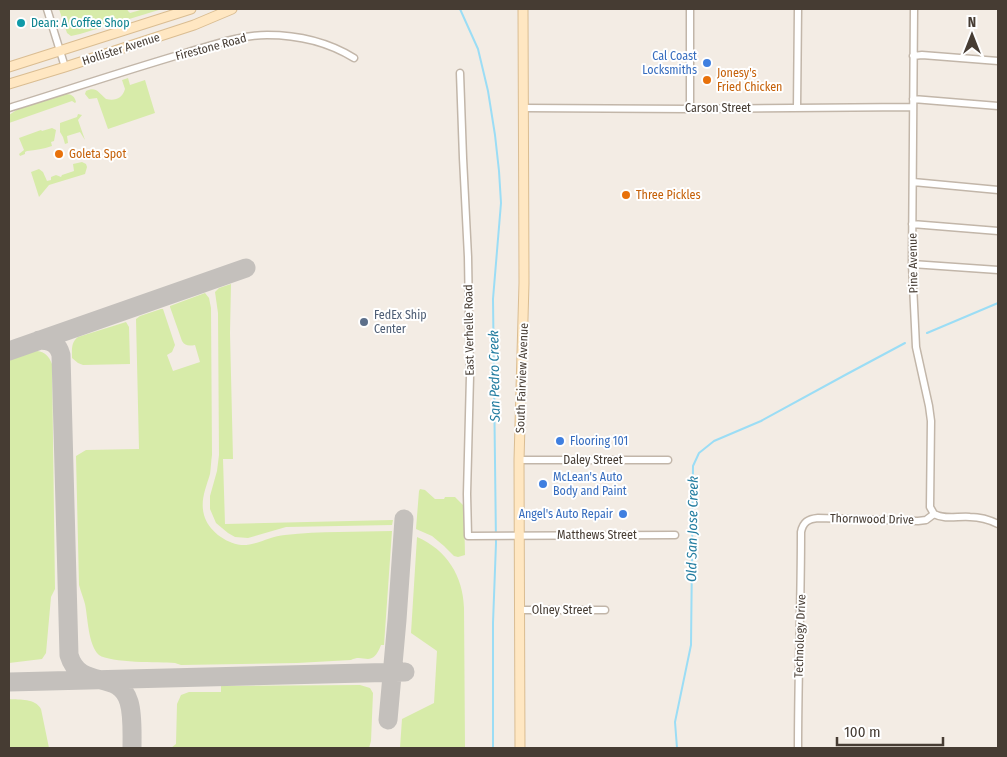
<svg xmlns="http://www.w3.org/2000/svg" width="1007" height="757" font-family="'Fira Sans Condensed',sans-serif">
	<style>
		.green { fill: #d7eba9 }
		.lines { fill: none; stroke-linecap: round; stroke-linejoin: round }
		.stream { stroke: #9bddf5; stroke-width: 2 }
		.taxiway { stroke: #c4c0bc; stroke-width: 19 }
		.street-casing { stroke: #c2b6a9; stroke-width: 9 }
		.secondary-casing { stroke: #dabd92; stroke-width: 11 }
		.street { stroke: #fff; stroke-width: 6 }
		.secondary { stroke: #ffe7c2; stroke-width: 9 }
		.culture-dot { fill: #0f9aa8; stroke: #fff; stroke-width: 2 }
		.shop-dot { fill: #3f7fe0; stroke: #fff; stroke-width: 2 }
		.food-dot { fill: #e8710a; stroke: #fff; stroke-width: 2 }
		.service-dot { fill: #5c6f8a; stroke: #fff; stroke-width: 2 }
		.labels { text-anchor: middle; stroke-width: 4; stroke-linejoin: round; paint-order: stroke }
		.culture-label { font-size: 12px; fill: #0d838f; stroke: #fff; text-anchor: start }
		.street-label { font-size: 12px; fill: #463c33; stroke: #fff }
		.shop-label { font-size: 12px; fill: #366cbe; stroke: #fff; text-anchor: end }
		.food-label { font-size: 12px; fill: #c56008; stroke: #fff; text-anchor: start }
		.service-label { font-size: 12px; fill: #4e5e75; stroke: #fff; text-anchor: start }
		.water-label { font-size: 14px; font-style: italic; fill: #237da0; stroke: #fff }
	</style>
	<rect width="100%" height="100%" fill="#f3ece4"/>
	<path class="green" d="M 59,9 L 127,9 L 128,11 L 130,13 L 144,9 L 162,9 L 80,34 L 71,36 L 67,33 Z
		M 128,78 L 130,85 L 145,80 L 155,113 L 108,129 L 97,98 L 89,99 L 85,94 L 86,91 C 96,86 99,93 106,99 C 115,101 122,99 125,89 L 122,80 Z
		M 66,94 C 72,94 75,97 76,102 L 75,103 L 72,101 L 9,123 L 9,115 L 18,109 Z
		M 78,114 L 82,115 L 78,120 L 85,140 L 80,132 L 67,136 L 68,143 L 65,144 L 63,137 L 60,132 L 60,123 L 77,117 Z
		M 52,128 L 56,130 L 54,141 L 51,142 L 52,146 C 43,149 36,150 27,151 L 25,152 L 25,154 L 20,156 L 19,154 L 24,150 L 19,138 L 41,130 L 42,131 Z
		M 82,162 L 86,164 L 87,167 L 85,174 L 49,185 L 39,197 L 31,172 L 39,169 L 43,172 L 47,181 L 51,180 L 51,177 L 56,175 L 61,177 L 62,175 L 74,171 L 73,164 Z
		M 231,284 L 230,333 L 233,459 L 223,459 L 225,524 L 393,520 L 392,525 L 286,527 L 248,538 L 235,537 L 228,533 L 216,523 L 210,509 L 210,496 L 217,471 L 219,455 L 218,313 L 215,292 L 219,288 Z
		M 205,293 L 209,298 L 211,308 L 212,455 C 211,461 211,467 210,474 C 206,488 200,500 204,515 C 208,530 225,543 241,545 C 256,546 270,536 285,535 C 320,531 357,532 392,531 L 384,645 L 381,645 C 372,669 364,653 351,660 L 297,663 L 181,665 L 175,663 C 160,662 110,663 99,655 C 88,645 88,618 85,604 C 83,597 81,592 79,585 L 76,456 L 86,450 L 139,449 L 136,319 L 140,316 L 161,309 L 163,309 L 175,345 L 172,352 L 167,355 L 173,371 L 200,362 L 195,345 C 189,346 185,346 182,341 L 170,307 L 170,306 Z
		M 126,322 L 129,327 L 130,364 L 83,365 L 78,363 L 72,358 C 72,349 71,342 78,337 Z
		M 37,351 C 45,352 49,356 52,364 L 55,589 L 51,597 L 46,653 L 42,659 L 9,663 L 9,358 L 23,353 Z
		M 420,489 L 425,490 L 435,499 L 444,499 L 445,497 L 455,497 L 464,506 L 465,555 L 458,557 L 454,556 L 444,546 L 432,536 L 416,529 L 419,491 Z
		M 417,537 C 447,550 463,576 464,608 L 465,748 L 400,748 L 402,719 L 434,703 L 437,651 L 411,633 Z
		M 360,685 L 370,688 L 373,693 L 371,741 L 369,748 L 171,748 L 176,744 L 177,704 L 181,695 L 189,692 L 221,692 L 221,686 Z
		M 9,699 C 20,700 35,698 41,709 L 49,748 L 9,748 Z"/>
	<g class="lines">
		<path class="stream" d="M 460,9 L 478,49 L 488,91 L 495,135 L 499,171 L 501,203 L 493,299 L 496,543 L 493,623 L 493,748
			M 927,333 L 998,303
			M 677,748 L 675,722 L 691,645 L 693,466 L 699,453 L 714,441 L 761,421 L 847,374 L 905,343"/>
		<path class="taxiway" d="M 39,340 C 50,340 58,343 61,355 L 69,655 C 80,692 119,668 129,702 C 133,715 132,734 132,748
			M 9,351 L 246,268
			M 9,682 L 405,672
			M 388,720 L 397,620 L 404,519"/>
		<defs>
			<path id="street" d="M 47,9 L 65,67
				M 690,9 L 690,109
				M 914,9 L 912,264 L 916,347 L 929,406 L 931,421 L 930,507 L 934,514
				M 913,56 L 922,55 L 998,61
				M 460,73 L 463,158 L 468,257 L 470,376 L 467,494 L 468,536 L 675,535
				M 913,99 L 998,106
				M 9,108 C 67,90 124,71 182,54 C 210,46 239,35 267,35 C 298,35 328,42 354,58
				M 524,108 L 690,109 L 913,107
				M 797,108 L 798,9
				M 913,182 L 998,190
				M 912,224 L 998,231
				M 912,264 L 998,270
				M 519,460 L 668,460
				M 519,610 L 605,610
				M 798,748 C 798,676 801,604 801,532 C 803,522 808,519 818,518 L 918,521 L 926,520 L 934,514 C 945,520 958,516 970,517 C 980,517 990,520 998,524"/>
			<path id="secondary" d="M 9,67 L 191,9
				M 9,84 L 65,67 L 194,25 L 232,9
				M 520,748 L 519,460 L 524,283 L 523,9"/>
		</defs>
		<use href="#street" class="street-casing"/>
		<use href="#secondary" class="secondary-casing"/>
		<use href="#street" class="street"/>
		<use href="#secondary" class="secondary"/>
	</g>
	<circle class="culture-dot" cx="21" cy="23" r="5"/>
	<g class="shop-dot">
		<circle cx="707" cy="63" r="5"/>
		<circle cx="560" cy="441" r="5"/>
		<circle cx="543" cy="484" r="5"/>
		<circle cx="623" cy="514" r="5"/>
	</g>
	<g class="food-dot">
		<circle cx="707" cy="80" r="5"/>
		<circle cx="59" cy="154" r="5"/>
		<circle cx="626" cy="195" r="5"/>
	</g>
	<circle class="service-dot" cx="364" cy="322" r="5"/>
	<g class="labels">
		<g class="culture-label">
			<text x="31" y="27">Dean: A Coffee Shop</text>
		</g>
		<g class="street-label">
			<text transform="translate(211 47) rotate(-15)" y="4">Firestone Road</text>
			<text transform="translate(121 49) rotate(-18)" y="4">Hollister Avenue</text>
			<text x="718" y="112">Carson Street</text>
			<text transform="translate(913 263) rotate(-91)" y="4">Pine Avenue</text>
			<text transform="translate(469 330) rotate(-91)" y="4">East Verhelle Road</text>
			<text transform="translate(522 378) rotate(-88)" y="4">South Fairview Avenue</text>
			<text x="593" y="464">Daley Street</text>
			<text transform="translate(872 519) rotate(1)" y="4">Thornwood Drive</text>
			<text x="597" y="539">Matthews Street</text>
			<text x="562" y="614">Olney Street</text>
			<text transform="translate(800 636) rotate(-88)" y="4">Technology Drive</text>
		</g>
		<g class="shop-label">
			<text x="697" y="60">Cal Coast<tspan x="697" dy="14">Locksmiths</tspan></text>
			<text x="570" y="445" text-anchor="start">Flooring 101</text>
			<text x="553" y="481" text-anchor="start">McLean's Auto<tspan x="553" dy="14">Body and Paint</tspan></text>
			<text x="613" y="518">Angel's Auto Repair</text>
		</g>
		<g class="food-label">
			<text x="717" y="77">Jonesy's<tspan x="717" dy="14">Fried Chicken</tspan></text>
			<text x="69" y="158">Goleta Spot</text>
			<text x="636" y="199">Three Pickles</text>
		</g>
		<g class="service-label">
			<text x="374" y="319">FedEx Ship<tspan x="374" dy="14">Center</tspan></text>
		</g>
		<g class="water-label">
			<text transform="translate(494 376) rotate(-91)" y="5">San Pedro Creek</text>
			<text transform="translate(692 529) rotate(-89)" y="5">Old San Jose Creek</text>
		</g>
	</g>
	<rect width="1007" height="757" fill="none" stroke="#463c33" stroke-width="20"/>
	<g transform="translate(972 35)" stroke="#ffffff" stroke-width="4" paint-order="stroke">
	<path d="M0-4L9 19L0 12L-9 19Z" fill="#463c33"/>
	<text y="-8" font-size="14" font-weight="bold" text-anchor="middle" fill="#463c33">N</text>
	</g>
	<path d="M837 737v8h106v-8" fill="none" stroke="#463c33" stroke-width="2.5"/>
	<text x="844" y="737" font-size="15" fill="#463c33" stroke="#ffffff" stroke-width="4" paint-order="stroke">100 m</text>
</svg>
